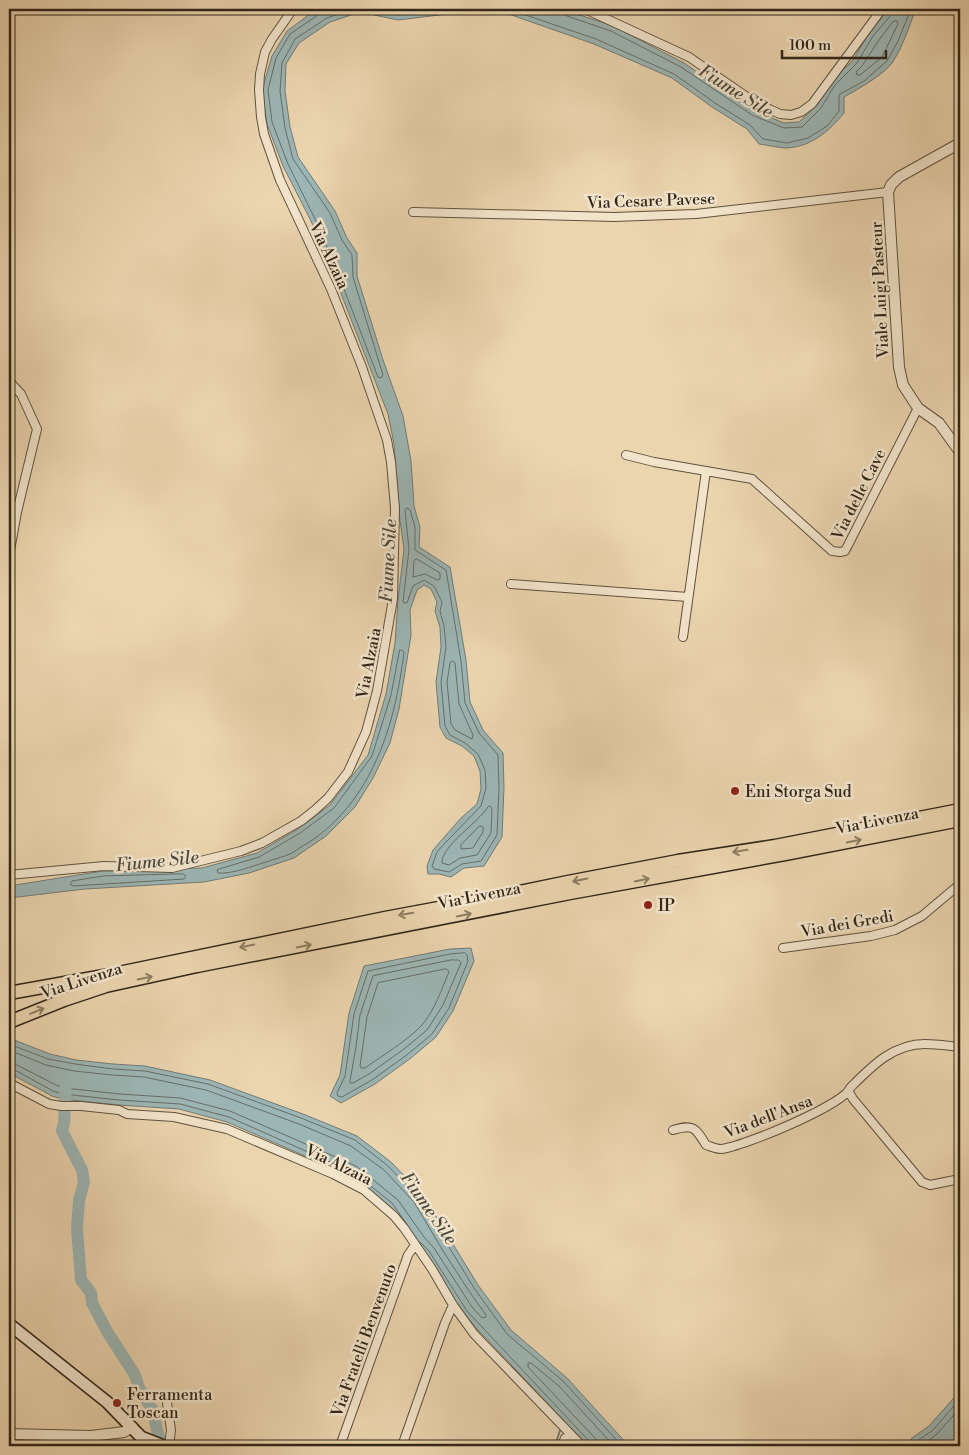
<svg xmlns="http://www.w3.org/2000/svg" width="969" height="1455" font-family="'Libre Bodoni',serif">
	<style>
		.water { fill: #9cb6b5; stroke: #717c77 }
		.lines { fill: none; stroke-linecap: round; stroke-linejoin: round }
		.shore { stroke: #666e67; stroke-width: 1 }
		.stream { stroke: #717c77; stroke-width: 2 }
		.river { stroke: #9cb6b5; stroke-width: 12 }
		.minor-casing { stroke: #5f523e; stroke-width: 10 }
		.tertiary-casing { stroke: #5f523e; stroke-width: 12 }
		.secondary-casing { stroke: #302619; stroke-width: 14 }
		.trunk-casing { stroke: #302619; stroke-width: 15 }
		.minor { stroke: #f2e4cb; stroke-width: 8 }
		.tertiary { stroke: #f2e4cb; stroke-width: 10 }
		.secondary { stroke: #f2e4cb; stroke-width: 11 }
		.trunk { stroke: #ebd5af; stroke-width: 12 }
		.oneway { stroke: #8e7e64 }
		.poi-dot { fill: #8f2418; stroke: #f2e4cb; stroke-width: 2 }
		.labels { text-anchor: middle; stroke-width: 5; stroke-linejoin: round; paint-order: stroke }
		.street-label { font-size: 16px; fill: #302619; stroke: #f2e4cb }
		.poi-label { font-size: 16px; fill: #302619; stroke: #f2e4cb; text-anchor: start }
		.water-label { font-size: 18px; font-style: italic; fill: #4b4a40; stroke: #f2e4cb }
	</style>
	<rect width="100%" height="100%" fill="#ebd5af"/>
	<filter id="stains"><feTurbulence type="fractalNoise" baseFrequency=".004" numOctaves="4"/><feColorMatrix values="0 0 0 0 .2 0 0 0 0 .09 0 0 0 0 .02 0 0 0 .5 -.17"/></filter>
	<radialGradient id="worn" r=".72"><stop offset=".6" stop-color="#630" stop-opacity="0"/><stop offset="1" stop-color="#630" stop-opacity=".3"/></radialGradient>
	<path class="water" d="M 320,9 L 562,9 L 613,26 L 684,63 L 755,111 L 784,123 L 799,122 L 817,105 L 831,82 L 853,60 L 869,33 L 889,9 L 916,9 C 909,26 903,47 892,63 C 882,76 858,89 844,97 L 844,113 C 829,131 813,146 787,148 C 779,148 768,145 759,144 L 747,129 L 712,107 L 672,78 L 594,44 L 503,12 L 464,12 L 398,20 L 360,12 L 330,22 L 299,43 L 286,64 L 285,91 L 290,127 L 298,157 L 335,211 L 347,238 L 357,253 L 357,276 L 383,360 L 403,416 L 411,461 L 414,506 L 420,527 L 419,547 L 450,567 L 466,660 L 470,702 L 483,730 L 503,753 L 504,787 L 502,837 L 484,866 L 464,868 L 451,877 L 439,874 L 428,874 L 427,866 L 433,850 L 461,818 L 477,804 L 481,789 L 480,771 L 474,756 L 462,746 L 446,738 L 440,727 L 436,682 L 441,647 L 440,627 L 435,611 L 437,602 L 431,589 L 424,585 L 417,590 L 410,610 L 411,635 L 399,709 L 390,743 L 373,778 L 355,807 L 326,836 L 294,858 L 249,873 L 204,882 L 85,889 L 9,898 L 9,886 L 103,871 L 202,868 L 257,853 L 298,829 L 330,805 L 368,755 L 386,694 L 395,643 L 398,600 L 404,549 L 400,521 L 394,444 L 388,414 L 333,273 L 311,221 L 283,166 L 267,124 L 262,90 L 272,56 L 287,31 L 314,11 Z
		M 471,948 L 474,961 L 453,1011 L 436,1037 L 411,1058 L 375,1084 L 341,1103 L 330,1096 L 340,1075 L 349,1013 L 364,966 L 450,949 Z
		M 9,1038 L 50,1054 L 76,1060 L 113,1064 L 145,1066 L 210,1080 L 303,1114 L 357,1136 L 391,1162 L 423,1195 L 478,1285 L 511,1330 L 567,1378 L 629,1446 L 588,1446 L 463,1314 L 389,1206 L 351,1176 L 227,1122 L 179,1109 L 119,1105 L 62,1099 L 52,1096 L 9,1073 Z
		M 960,1391 L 960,1446 L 907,1446 L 912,1438 L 929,1426 Z"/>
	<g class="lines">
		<path class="shore" d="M 320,9 L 318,15 L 290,34 L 276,58 L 268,90 L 272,122 L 288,164 L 315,219 L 337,271 L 378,377 L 381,378 L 383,375 L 353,277 L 352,255 L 342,240 L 330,213 L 293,159 L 285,128 L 280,91 L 282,63 L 295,39 L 327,18 L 353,9
			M 369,9 L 398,15 L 448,9
			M 508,9 L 596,39 L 674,74 L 715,103 L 750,125 L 763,139 L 787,143 L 808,138 L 827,126 L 839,111 L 839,97 L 840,94 L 864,81 L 887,61 L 898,41 L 911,9
			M 563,9 L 564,12 L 567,16 L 611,31 L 681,67 L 752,115 L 784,128 L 802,127 L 821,108 L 835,85 L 857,63 L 873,36 L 892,14 L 893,9
			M 894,21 L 897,21 L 898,24 L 882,57 L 860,75 L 857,75 L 856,72 L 862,66 L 879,40 Z
			M 407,508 L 410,510 L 415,527 L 415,550 L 446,570 L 461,661 L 465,703 L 479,733 L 498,755 L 499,788 L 497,835 L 481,861 L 462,864 L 449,872 L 434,869 L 432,866 L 437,852 L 447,841 L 481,806 L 486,788 L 485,770 L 478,754 L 465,743 L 450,735 L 445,726 L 441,682 L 446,647 L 444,626 L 440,611 L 442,602 L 434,586 L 424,580 L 413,586 L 407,603 L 404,603 L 403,602 L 409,549 L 405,511 Z
			M 417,559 L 440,573 L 440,579 L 437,580 L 425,574 L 413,577 L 414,561 Z
			M 400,650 L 402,650 L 404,652 C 395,725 373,800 308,843 C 302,846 297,850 292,853 C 284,857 274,859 266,862 C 252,866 234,874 218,873 L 217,870 L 219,869 L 259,857 L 300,833 L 334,808 L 372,756 L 391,695 Z
			M 453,661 L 455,663 L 459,704 L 473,735 L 472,739 L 455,730 L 451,724 L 447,682 L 450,663 Z
			M 490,806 L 492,809 L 491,833 L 477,855 L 460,858 L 449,865 L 442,863 C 441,846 479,822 488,807 Z
			M 480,826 L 483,827 L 483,832 L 473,848 L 461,849 L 461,845 Z
			M 183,874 L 186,876 L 184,879 L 73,886 L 70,884 L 72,881 L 103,876 Z
			M 465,953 L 467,955 L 468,961 L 449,1008 L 432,1034 L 408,1054 L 372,1080 L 342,1097 L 338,1096 L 337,1093 L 345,1076 L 354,1014 L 368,971 L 450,954 Z
			M 451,960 L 459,960 L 461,963 L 443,1005 L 427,1030 L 404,1049 L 369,1074 L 353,1083 L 350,1083 L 350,1081 L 356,1047 L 360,1015 L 373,976 Z
			M 446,969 L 448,970 L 449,972 C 441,990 435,1010 422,1025 C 407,1041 383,1055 365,1068 L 361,1068 L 360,1066 L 367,1017 L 378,983 Z
			M 9,1044 L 48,1059 L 75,1064 L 113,1069 L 145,1071 L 208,1084 L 301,1118 L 355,1140 L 388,1166 L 419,1198 L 474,1288 L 507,1334 L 563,1381 L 622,1446
			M 9,1050 L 46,1065 L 74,1071 L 112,1075 L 144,1077 L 206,1090 L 299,1124 L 351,1146 L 384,1170 L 414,1202 L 443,1251 L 469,1291 L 486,1315 L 486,1317 L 482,1318 L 472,1307 L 434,1248 L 424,1237 L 398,1200 L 356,1166 L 230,1111 L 180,1098 L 120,1094 L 64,1088 L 56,1085 L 15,1064 L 9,1063
			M 9,1069 L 13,1069 L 53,1091 L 63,1094 L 119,1100 L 180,1104 L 229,1117 L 353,1172 L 392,1203 L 406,1223
			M 420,1242 L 429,1251 L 467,1311 L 589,1441 L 591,1446
			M 597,1446 L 597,1441 L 594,1437 L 528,1367 L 528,1363 L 531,1363 L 559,1386 L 614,1446
			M 913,1446 L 916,1442 L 933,1430 L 960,1399
			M 921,1446 L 937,1434 L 960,1408"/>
		<path class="stream" d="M 555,1446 L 561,1427"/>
		<path class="river" d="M 66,1083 L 64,1123 L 62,1131 L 82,1170 L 84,1182 L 79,1201 L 77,1229 L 81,1280 L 91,1293 L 92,1303 L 108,1333 L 135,1375 L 139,1388 L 152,1409 L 161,1446"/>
		<defs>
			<path id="minor" d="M 585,9 L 689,57 L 750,99 L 769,109 L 780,114 L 791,115 L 801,112 L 812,104 L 882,9
				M 413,212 L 614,217 L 696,214 L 888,192
				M 9,381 L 21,394 L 37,429 L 17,512 L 9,556
				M 626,455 L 654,462 L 706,471 L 683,637
				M 706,471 L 752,479 L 832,551 L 840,552 L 845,551 L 918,408
				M 511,584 L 688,597
				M 9,875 L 104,866 L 172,868 L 241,851 L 262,843 L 301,821 L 315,810 L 328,798 L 348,772 L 366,732 L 377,691 L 393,599 L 395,508 L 391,462 L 387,440 L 362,367 L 331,289 L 280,180 L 264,134 L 261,117 L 259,90 L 260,74 L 265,52 L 272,39 L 293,9
				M 783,948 L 871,936 L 895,930 L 922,916 L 960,884
				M 9,1083 L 49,1104 L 61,1106 L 81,1106 L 119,1110 L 127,1114 L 174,1117 L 227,1129 L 333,1174 L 364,1190 L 394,1216 L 404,1228 L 432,1269 L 453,1305 L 474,1334 L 582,1446
				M 849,1092 L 853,1099 L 922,1182 L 930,1185 L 960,1179
				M 673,1130 C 693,1124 695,1127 706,1145 C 710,1146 716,1149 721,1149 C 742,1147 844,1105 850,1088 C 872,1066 893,1044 925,1044 C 937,1044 949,1046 960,1047
				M 166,1396 L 171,1430 L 169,1446
				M 57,1446 L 59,1435
				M 340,1446 L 408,1255 L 415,1245
				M 402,1446 L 445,1323 L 453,1305
				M 562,1446 L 565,1438 L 572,1436"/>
			<path id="tertiary" d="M 960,143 L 899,177 L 891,185 L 888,192 L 899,367 L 903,385 L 918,408 L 939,423 L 960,452
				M 9,1434 L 91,1436 L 124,1432 L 132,1427"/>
			<path id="secondary" d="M 9,1324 L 107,1402 L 141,1437 L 164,1446"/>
			<path id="trunk" d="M 9,993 L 104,976 L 385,918 L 471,902 L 568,882 L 678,861 L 775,846 L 960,810
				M 9,1022 L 64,1000 L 106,986 L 197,966 L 570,893 L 785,854 L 960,820"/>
		</defs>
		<use href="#minor" class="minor-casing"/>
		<use href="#tertiary" class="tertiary-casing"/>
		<use href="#secondary" class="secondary-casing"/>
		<use href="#trunk" class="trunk-casing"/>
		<use href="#minor" class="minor"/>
		<use href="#tertiary" class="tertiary"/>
		<use href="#secondary" class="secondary"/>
		<use href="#trunk" class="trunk"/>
	</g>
	<defs><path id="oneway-shaft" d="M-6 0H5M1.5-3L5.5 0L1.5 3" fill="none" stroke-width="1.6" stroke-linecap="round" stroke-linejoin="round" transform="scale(1.25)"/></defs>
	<g class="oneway">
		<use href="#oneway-shaft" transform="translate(854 841) rotate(-11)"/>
		<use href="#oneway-shaft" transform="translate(740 851) rotate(171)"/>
		<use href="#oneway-shaft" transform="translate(580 880) rotate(169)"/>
		<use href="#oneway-shaft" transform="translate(642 880) rotate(-11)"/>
		<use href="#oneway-shaft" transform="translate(406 914) rotate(170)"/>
		<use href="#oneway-shaft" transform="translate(464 915) rotate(-11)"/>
		<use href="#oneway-shaft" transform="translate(247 946) rotate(168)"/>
		<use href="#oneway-shaft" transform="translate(304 946) rotate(-11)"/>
		<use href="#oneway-shaft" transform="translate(145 978) rotate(-12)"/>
		<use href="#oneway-shaft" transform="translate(37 1011) rotate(-22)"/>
	</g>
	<g class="poi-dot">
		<circle cx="735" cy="791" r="5"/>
		<circle cx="648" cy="905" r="5"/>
		<circle cx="117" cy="1403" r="5"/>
	</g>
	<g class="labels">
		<g class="street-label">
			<text transform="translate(651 200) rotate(-2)" y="6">Via Cesare Pavese</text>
			<text transform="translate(330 255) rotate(65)" y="6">Via Alzaia</text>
			<text transform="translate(879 290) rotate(-93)" y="6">Viale Luigi Pasteur</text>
			<text transform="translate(858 494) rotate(-63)" y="6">Via delle Cave</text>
			<text transform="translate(368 663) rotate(-79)" y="6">Via Alzaia</text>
			<text transform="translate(877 820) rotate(-11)" y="6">Via Livenza</text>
			<text transform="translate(479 895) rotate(-11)" y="6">Via Livenza</text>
			<text transform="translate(847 923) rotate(-10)" y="6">Via dei Gredi</text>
			<text transform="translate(81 980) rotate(-18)" y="6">Via Livenza</text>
			<text transform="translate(768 1116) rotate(-21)" y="6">Via dell'Ansa</text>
			<text transform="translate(339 1164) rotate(26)" y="6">Via Alzaia</text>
			<text transform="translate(363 1340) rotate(-70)" y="6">Via Fratelli Benvenuto</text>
		</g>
		<g class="poi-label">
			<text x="745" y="797">Eni Storga Sud</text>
			<text x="658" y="911">IP</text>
			<text x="127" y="1400">Ferramenta<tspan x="127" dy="18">Toscan</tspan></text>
		</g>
		<g class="water-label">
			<text transform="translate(736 91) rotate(32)" y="6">Fiume Sile</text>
			<text transform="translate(388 561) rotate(-87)" y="6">Fiume Sile</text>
			<text transform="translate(157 861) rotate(-6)" y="6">Fiume Sile</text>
			<text transform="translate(429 1208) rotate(55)" y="6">Fiume Sile</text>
		</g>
	</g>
	<rect width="969" height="1455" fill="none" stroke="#ebd5af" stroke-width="30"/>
	<rect x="10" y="10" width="949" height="1435" fill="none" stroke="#302619" stroke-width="2.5"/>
	<rect x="15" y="15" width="939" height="1425" fill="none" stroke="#302619"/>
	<path d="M782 50v8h104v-8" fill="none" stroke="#302619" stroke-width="2.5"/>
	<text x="789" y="50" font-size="15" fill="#302619" stroke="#f2e4cb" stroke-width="4" paint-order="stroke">100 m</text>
	<rect width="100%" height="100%" filter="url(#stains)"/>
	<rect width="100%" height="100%" fill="url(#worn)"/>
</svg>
